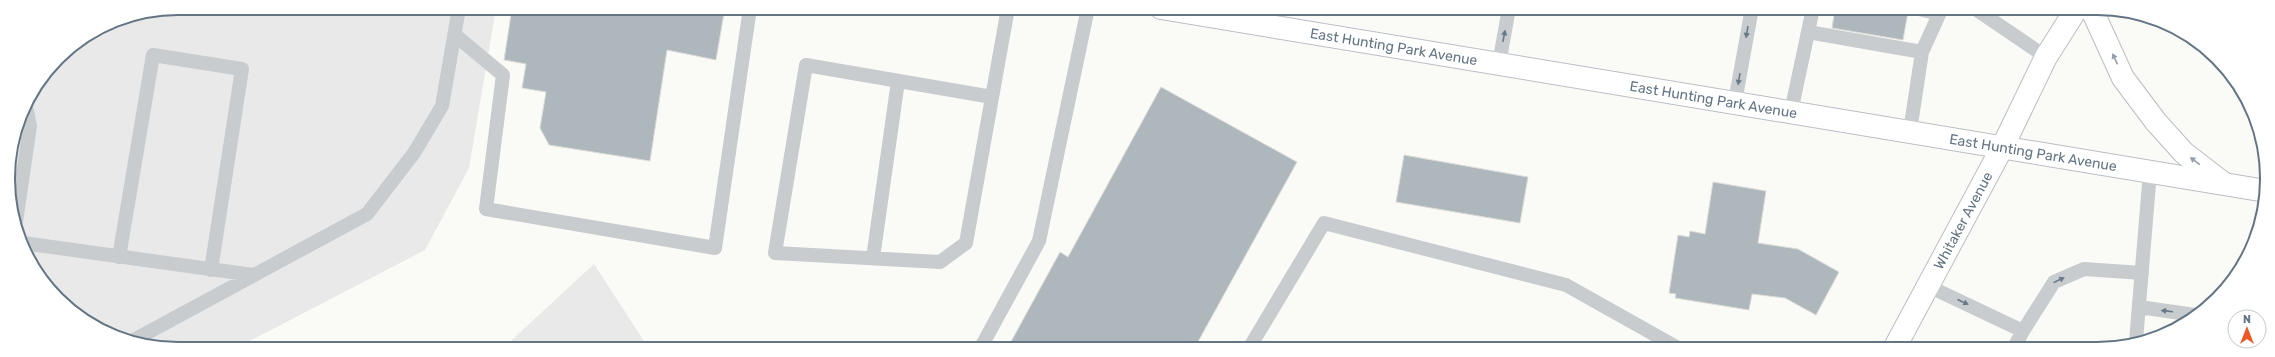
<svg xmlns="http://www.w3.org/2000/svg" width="2275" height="357" font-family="Rubik,sans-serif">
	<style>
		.built { fill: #e8e9e8 }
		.building { fill: #aeb7bc; stroke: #dcdcd9 }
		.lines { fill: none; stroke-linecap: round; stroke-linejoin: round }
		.secondary-casing { stroke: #babfc4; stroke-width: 24 }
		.lane { stroke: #c8cccf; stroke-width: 14 }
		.secondary { stroke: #fff; stroke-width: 22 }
		.oneway { fill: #687988 }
		.oneway2 { fill: #929ea9 }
		.labels { text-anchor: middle; stroke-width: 4; stroke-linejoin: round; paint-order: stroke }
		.street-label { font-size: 14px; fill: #637584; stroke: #fff }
		.rim { fill: none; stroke: #637584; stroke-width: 2 }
	</style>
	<rect width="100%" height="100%" fill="#fafaf7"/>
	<path class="built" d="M 179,8 L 496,8 L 469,168 L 425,250 L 234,349 L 167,349 L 103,331 L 50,291 L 17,234 L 8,168 L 21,113 L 58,58 L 113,21 Z
		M 594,264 L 649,349 L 502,349 Z"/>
	<path class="building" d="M 512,8 L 691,8 L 724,13 L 716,60 L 667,50 L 650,161 L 549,145 L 540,128 L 546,92 L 522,88 L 526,64 L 504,60 Z
		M 1835,8 L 1907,8 L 1908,12 L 1903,40 L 1832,28 Z
		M 1161,87 L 1297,162 L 1194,349 L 1007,349 L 1060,252 L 1068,257 Z
		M 1404,155 L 1528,177 L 1520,223 L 1396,202 Z
		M 1713,182 L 1766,191 L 1758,243 L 1798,249 L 1839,272 L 1816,315 L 1785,298 L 1752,294 L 1749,310 L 1675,298 L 1676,294 L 1669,293 L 1678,235 L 1689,237 L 1690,231 L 1705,234 Z"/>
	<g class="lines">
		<defs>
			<g id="secondary">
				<path id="s1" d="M 1161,8 L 2266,191"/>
				<path d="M 2091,8 L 2123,78 L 2156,122 L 2184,153 L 2223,183"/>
				<path id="s2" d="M 1894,349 L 2003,146 L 2046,57 L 2077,8"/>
			</g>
		</defs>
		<use href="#secondary" class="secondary-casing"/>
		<path class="lane" d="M 1915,8 L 1939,14
			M 1974,8 L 2046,57
			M 1808,32 L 1813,8
			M 455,35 L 503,75 L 486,209 L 715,248 L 750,8
			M 1922,52 L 1942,8
			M 1499,64 L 1509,8
			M 992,97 L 806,65 L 775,253 L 940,262 L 966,243 L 1008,8
			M 1735,102 L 1752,8
			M 1791,112 L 1808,32 L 1922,52 L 1910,131
			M 16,222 L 30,126 L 26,106
			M 23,243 L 253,275
			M 119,257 L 153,55 L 242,69 L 211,270
			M 873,258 L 898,81
			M 1928,286 L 2023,331 L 2054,282 L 2084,269 L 2142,273
			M 2139,307 L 2195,315
			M 134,340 L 367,214 L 414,153 L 442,106 L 459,8
			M 2136,341 L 2150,172
			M 1251,345 L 1324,223 L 1566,285 L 1680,349
			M 980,349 L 1039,241 L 1088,8
			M 2013,349 L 2023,331"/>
		<use href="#secondary" class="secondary"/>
	</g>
	<defs><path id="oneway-solid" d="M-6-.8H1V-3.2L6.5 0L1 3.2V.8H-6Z"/></defs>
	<g class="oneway">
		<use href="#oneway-solid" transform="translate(1747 32) rotate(100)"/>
		<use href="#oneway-solid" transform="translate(1504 36) rotate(-79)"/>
		<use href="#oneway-solid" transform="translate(1739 79) rotate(100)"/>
		<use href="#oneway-solid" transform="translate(2059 280) rotate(-26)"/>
		<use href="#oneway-solid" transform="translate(1963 302) rotate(25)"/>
		<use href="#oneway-solid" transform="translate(2167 311) rotate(-173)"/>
	</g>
	<g class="oneway2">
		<use href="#oneway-solid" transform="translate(2115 59) rotate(-115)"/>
		<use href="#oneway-solid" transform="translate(2195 161) rotate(-143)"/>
	</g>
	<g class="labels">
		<g class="street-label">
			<text dy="5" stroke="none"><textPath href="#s1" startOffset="236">East Hunting Park Avenue</textPath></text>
			<text dy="5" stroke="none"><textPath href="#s1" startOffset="560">East Hunting Park Avenue</textPath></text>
			<text dy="5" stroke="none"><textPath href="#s1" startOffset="884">East Hunting Park Avenue</textPath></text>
			<text dy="5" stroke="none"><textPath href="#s2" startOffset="146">Whitaker Avenue</textPath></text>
		</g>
	</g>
	<path d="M0 0H2275V357H0ZM178 15H2097A163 163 0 0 1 2260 178V179A163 163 0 0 1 2097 342H178A163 163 0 0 1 15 179V178A163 163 0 0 1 178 15Z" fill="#fff" fill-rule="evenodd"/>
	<path class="rim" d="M178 15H2097A163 163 0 0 1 2260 178V179A163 163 0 0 1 2097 342H178A163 163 0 0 1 15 179V178A163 163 0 0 1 178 15Z"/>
	<g transform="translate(2247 329)"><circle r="19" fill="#ffffff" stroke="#c1c8ce"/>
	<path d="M0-3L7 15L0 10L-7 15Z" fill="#ec5725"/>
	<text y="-6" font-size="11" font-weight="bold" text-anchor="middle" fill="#637584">N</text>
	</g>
</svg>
